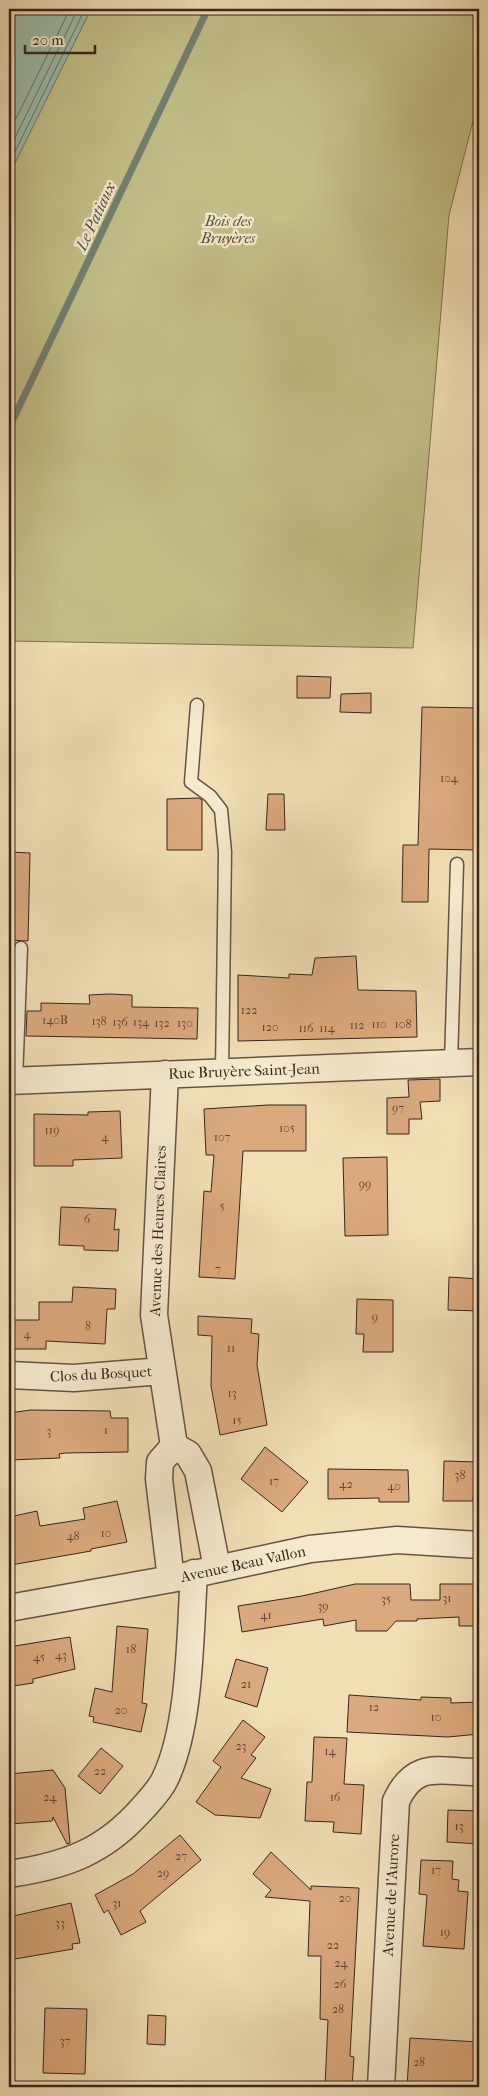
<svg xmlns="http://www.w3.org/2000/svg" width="488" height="2096" font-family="'IM FELL French Canon',serif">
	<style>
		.green { fill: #c2bf87; stroke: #7e7252 }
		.water { fill: #9abcac; stroke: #738073 }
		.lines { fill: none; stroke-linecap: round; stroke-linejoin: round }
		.shore { stroke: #6a7065; stroke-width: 1 }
		.stream { stroke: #738073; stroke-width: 7 }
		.building { fill: #daa97d; stroke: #39251e }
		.service-casing { stroke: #675344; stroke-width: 15 }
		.minor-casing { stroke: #675344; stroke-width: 29 }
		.service { stroke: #f5eace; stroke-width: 12 }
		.minor { stroke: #f5eace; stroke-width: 26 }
		.labels { text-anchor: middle; stroke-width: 5; stroke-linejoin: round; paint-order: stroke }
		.number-label { font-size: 12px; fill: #614636 }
		.park-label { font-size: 15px; font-style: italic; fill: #5b4c38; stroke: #f5eace }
		.street-label { font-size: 15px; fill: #39251e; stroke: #f5eace }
		.water-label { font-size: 16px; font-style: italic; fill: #565249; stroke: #f5eace }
	</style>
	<rect width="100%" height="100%" fill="#f0deb4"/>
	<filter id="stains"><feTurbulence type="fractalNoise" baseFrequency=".004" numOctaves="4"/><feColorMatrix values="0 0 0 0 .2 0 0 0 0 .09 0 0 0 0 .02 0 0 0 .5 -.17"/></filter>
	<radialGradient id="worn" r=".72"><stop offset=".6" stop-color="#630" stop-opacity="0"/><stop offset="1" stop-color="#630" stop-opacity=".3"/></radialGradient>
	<path class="green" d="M 91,9 L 479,9 L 479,98 L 449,215 L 413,648 L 9,641 L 9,175 Z"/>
	<path class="water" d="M 9,9 L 91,9 L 9,175 Z"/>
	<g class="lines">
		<path class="shore" d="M 9,133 L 70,9
			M 9,150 L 78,9
			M 9,164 L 85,9"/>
		<path class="stream" d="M 9,428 L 205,15"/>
	</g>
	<path class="building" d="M 297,676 L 331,677 L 330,698 L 297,698 Z
		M 371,693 L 371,713 L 340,712 L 341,694 Z
		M 422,707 L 479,708 L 479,850 L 429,849 L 428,902 L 402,902 L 403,845 L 418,845 Z
		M 268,794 L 284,794 L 285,830 L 266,830 Z
		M 199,798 L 202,800 L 202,850 L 167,850 L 167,799 Z
		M 9,852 L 30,853 L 28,941 L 9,940 Z
		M 356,956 L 358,990 L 416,991 L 417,1037 L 238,1041 L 238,975 L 289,978 L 289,974 L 312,975 L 315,958 Z
		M 109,994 L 132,995 L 132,1007 L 198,1008 L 197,1039 L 26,1036 L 27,1011 L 41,1011 L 41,1003 L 90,1004 L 89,995 Z
		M 440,1079 L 440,1101 L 420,1102 L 422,1119 L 409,1119 L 409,1134 L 387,1134 L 387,1098 L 409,1097 L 408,1080 Z
		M 268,1105 L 306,1105 L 306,1151 L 243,1151 L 235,1279 L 199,1277 L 204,1191 L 211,1192 L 214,1155 L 206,1155 L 204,1109 Z
		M 120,1111 L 122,1158 L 73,1160 L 73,1166 L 34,1166 L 34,1114 L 88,1115 L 88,1112 Z
		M 387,1157 L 388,1235 L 345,1236 L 343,1158 Z
		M 61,1207 L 116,1209 L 114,1230 L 119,1229 L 118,1251 L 84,1250 L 84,1246 L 59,1245 Z
		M 449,1277 L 479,1279 L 479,1311 L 448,1310 Z
		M 73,1287 L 116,1289 L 115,1309 L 107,1309 L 105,1344 L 46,1341 L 46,1349 L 9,1349 L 9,1320 L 39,1320 L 39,1302 L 72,1302 Z
		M 357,1299 L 393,1300 L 393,1352 L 363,1352 L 364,1334 L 356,1334 Z
		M 198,1316 L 252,1319 L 251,1333 L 259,1334 L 257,1365 L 267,1425 L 220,1435 L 211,1386 L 212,1336 L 198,1335 Z
		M 31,1410 L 110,1411 L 111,1418 L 128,1418 L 128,1452 L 65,1453 L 59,1454 L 60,1458 L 9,1460 L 9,1413 Z
		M 265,1447 L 308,1482 L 282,1512 L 241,1479 Z
		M 444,1461 L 478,1462 L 477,1489 L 474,1489 L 473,1501 L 443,1501 Z
		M 328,1469 L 408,1470 L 409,1502 L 379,1502 L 379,1498 L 328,1499 Z
		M 117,1501 L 127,1542 L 91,1549 L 91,1551 L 11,1565 L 9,1517 L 37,1511 L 40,1526 L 85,1519 L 83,1508 Z
		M 355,1584 L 410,1584 L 411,1600 L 440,1600 L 440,1584 L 479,1584 L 479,1626 L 459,1626 L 459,1617 L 417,1619 L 417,1621 L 396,1621 L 387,1631 L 356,1631 L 356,1620 L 324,1626 L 323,1619 L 242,1632 L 238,1606 L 302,1596 Z
		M 117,1626 L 148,1629 L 142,1703 L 147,1704 L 141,1732 L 93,1722 L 94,1717 L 89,1716 L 95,1688 L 112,1692 Z
		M 70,1637 L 75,1669 L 33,1679 L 33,1683 L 13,1686 L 9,1671 L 9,1647 Z
		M 236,1659 L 268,1668 L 257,1707 L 225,1697 Z
		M 349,1695 L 421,1700 L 421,1697 L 451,1698 L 451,1703 L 479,1702 L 479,1734 L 448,1737 L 347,1732 Z
		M 243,1720 L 265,1737 L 251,1755 L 256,1758 L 241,1778 L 271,1789 L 260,1818 L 215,1815 L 196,1802 L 221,1767 L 213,1761 Z
		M 314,1737 L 347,1738 L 344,1784 L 364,1785 L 361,1834 L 333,1832 L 334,1822 L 305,1821 L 307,1782 L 312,1782 Z
		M 101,1748 L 123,1766 L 100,1794 L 78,1776 Z
		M 53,1770 L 65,1788 L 70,1843 L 67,1844 L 53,1817 L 52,1821 L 9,1824 L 9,1774 Z
		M 448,1810 L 479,1811 L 479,1844 L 447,1842 Z
		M 180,1835 L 201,1860 L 140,1911 L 146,1922 L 121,1935 L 108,1910 L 104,1913 L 95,1895 L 133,1874 Z
		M 271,1852 L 311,1890 L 311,1886 L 359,1888 L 350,2056 L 354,2057 L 352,2087 L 325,2087 L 328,2020 L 320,2019 L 321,1956 L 308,1956 L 310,1901 L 265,1897 L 271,1890 L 253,1874 Z
		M 421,1860 L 453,1861 L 452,1879 L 459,1880 L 458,1891 L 468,1892 L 464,1949 L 423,1946 L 427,1895 L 419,1894 Z
		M 71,1903 L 80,1943 L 72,1944 L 73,1949 L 9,1960 L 9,1917 Z
		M 45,2008 L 87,2009 L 85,2074 L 43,2073 Z
		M 148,2015 L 166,2016 L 165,2045 L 147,2044 Z
		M 410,2038 L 479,2042 L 479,2087 L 407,2087 Z"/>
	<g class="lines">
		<defs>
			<path id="service" d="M 197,705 L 191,782 L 210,796 L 221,810 L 225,852 L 222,1072
				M 451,1063 L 457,864
				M 16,1081 L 21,948"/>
			<path id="minor" d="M 165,1074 L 154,1315 L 174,1446
				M 9,1081 L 479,1062
				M 9,1375 L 74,1378 L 162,1371
				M 171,1579 L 159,1479 L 160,1462 L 174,1446 L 188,1454 L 198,1471 L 217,1568
				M 9,1608 L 171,1579 L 310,1549 L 397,1540 L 479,1545
				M 9,1874 C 65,1866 104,1852 142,1809 C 150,1800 160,1790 165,1779 C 191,1725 190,1633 194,1573
				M 381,2087 L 396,1801 C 416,1758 442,1773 479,1772"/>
		</defs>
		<use href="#service" class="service-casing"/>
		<use href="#minor" class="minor-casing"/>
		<use href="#service" class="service"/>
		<use href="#minor" class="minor"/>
	</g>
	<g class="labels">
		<g class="number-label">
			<text x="449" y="782">104</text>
			<text x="249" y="1014">122</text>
			<text x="55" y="1024">140B</text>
			<text x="99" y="1025">138</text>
			<text x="120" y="1026">136</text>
			<text x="141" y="1026">134</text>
			<text x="162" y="1027">132</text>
			<text x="185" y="1027">130</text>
			<text x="379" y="1028">110</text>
			<text x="403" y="1028">108</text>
			<text x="357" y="1029">112</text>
			<text x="270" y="1031">120</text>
			<text x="306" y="1032">116</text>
			<text x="327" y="1032">114</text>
			<text x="398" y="1112">97</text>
			<text x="287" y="1132">105</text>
			<text x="52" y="1134">119</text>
			<text x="105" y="1141">4</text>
			<text x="222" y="1141">107</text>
			<text x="365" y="1188">99</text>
			<text x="222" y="1210">5</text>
			<text x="87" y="1223">6</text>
			<text x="218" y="1273">7</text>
			<text x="375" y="1321">9</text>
			<text x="88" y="1330">8</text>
			<text x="27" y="1338">4</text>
			<text x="231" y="1352">11</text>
			<text x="232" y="1397">13</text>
			<text x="237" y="1424">15</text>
			<text x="106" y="1434">1</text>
			<text x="49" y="1435">3</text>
			<text x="460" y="1479">38</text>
			<text x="274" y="1485">17</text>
			<text x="346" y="1488">42</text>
			<text x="394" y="1490">40</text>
			<text x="106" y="1537">10</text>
			<text x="73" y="1540">48</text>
			<text x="447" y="1602">31</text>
			<text x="386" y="1603">35</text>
			<text x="323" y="1610">39</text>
			<text x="266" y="1619">41</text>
			<text x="131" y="1653">18</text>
			<text x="61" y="1659">43</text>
			<text x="39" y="1661">45</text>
			<text x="246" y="1688">21</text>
			<text x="374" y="1711">12</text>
			<text x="121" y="1714">20</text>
			<text x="436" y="1721">10</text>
			<text x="241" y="1750">23</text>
			<text x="330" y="1755">14</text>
			<text x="100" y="1775">22</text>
			<text x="50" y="1801">24</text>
			<text x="335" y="1801">16</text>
			<text x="459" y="1830">13</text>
			<text x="181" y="1860">27</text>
			<text x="436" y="1874">17</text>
			<text x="163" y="1877">29</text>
			<text x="345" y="1902">20</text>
			<text x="117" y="1907">31</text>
			<text x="60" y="1927">33</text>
			<text x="445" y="1936">19</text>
			<text x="333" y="1949">22</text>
			<text x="341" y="1967">24</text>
			<text x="340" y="1988">26</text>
			<text x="338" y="2013">28</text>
			<text x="65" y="2045">37</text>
			<text x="419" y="2066">28</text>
		</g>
		<g class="park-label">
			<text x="228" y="226">Bois des<tspan x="228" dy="17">Bruyères</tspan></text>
		</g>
		<g class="street-label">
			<text transform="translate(244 1071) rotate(-2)" y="5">Rue Bruyère Saint-Jean</text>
			<text transform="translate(158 1231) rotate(-88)" y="5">Avenue des Heures Claires</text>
			<text transform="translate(101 1374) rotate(-3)" y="5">Clos du Bosquet</text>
			<text transform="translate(243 1564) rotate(-12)" y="5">Avenue Beau Vallon</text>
			<text transform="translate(391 1895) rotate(-87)" y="5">Avenue de l'Aurore</text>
		</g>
		<g class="water-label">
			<text transform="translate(95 216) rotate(-65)" y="6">Le Patiaux</text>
		</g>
	</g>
	<rect width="488" height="2096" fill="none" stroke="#f0deb4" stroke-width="30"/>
	<rect x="10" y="10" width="468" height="2076" fill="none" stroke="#39251e" stroke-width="2.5"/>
	<rect x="15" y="15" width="458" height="2066" fill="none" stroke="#39251e"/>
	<path d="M25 45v8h70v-8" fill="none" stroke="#39251e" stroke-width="2.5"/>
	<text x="32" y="45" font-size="15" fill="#39251e" stroke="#f5eace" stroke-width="4" paint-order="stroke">20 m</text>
	<rect width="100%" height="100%" filter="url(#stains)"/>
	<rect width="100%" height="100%" fill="url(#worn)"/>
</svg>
